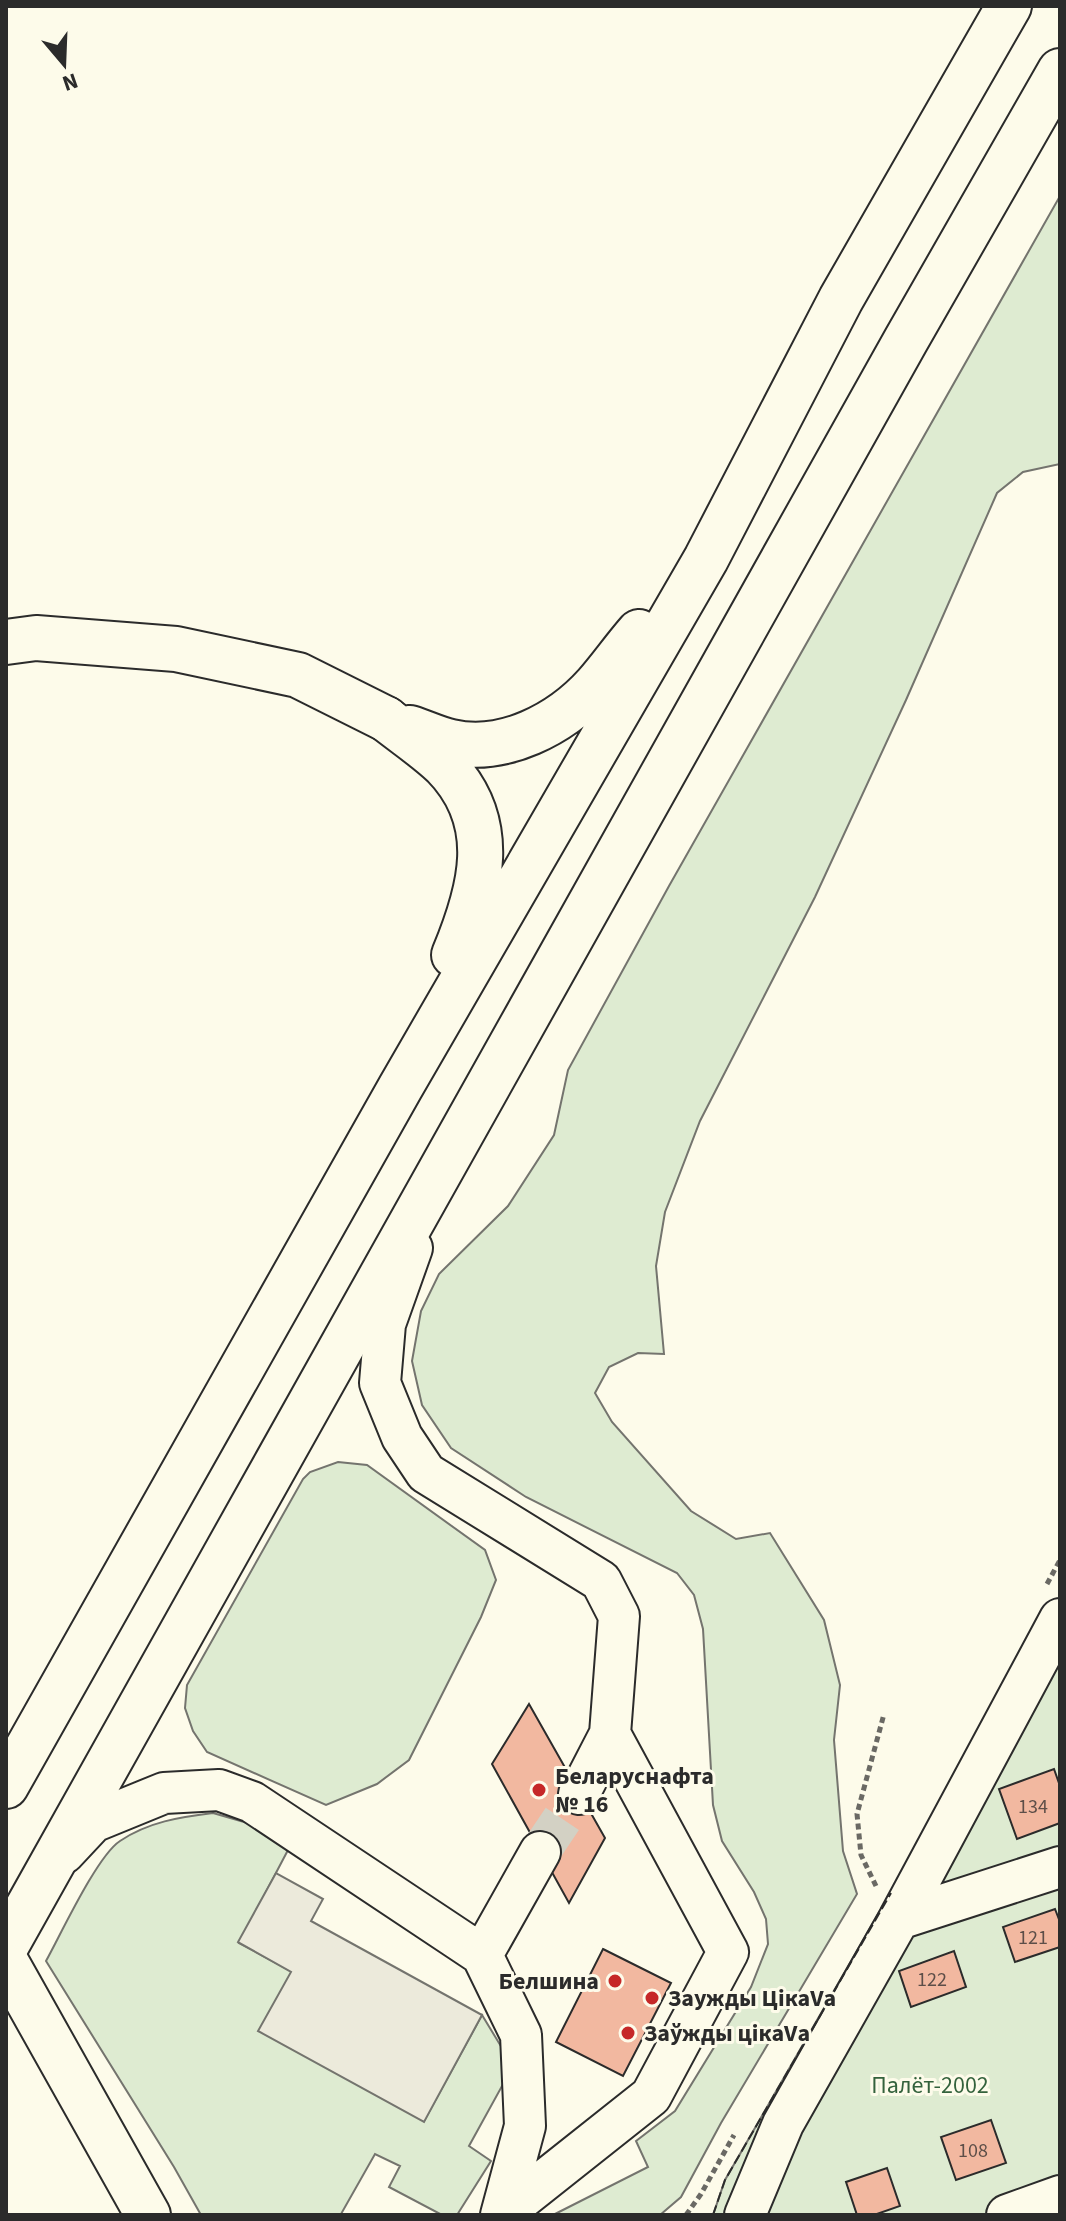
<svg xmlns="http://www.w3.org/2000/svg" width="1066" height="2221" font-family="'Source Sans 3',sans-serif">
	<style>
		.green { fill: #deebd1; stroke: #74746e; stroke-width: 2 }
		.parking { fill: #eceadb; stroke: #74746e; stroke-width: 2 }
		.building { fill: #f2b8a0; stroke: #2b2b2b; stroke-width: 2 }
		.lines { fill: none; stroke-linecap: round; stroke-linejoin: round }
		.minor-tunnel { stroke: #d3d1c4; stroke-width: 40; stroke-dasharray: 40 20; stroke-linecap: butt }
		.minor-casing { stroke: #2b2b2b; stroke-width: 44 }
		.major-casing { stroke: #2b2b2b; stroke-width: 48 }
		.highway-casing { stroke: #2b2b2b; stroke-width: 48 }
		.path { stroke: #6a6964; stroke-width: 5; stroke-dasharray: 6 4; stroke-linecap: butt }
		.minor { stroke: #fdfbea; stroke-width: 40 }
		.major { stroke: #fdfbea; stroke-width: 44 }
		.highway { stroke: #fdfbea; stroke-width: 44 }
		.fence { stroke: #2b2b2b; stroke-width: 2; stroke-dasharray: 10 4; stroke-linecap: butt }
		.poi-dot { fill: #c62828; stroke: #fdfbea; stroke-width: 3 }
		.labels { text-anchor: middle; stroke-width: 6; stroke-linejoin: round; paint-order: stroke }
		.number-label { font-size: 20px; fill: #5d4e48 }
		.poi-label { font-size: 24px; font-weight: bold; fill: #2b2b2b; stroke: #fdfbea; text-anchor: start }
		.park-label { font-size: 24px; fill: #34623c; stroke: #fdfbea }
	</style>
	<rect width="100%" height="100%" fill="#fdfbea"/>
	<path class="green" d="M 1060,196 L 1060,464 L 1023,472 L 997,493 L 906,700 L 815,897 L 700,1121 L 665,1212 L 656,1266 L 664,1354 L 638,1353 L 609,1367 L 595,1393 L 612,1422 L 691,1511 L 736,1539 L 770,1533 L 824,1620 L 840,1685 L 834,1740 L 843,1851 L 857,1894 L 721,2123 L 681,2197 L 660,2215 L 553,2215 L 648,2167 L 636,2141 L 675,2111 L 751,1987 L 768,1944 L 766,1919 L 754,1892 L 722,1841 L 713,1805 L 703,1629 L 694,1595 L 677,1573 L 526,1497 L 451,1448 L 422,1405 L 412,1361 L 421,1311 L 439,1274 L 508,1206 L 554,1135 L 568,1070 L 669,886 Z
		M 338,1462 L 367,1465 L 485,1550 L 496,1580 L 481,1617 L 409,1760 L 377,1784 L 326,1805 L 207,1752 L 193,1731 L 185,1708 L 187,1685 L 303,1479 L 310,1472 Z
		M 1060,1598 L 1060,2215 L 713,2215 L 725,2180 Z
		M 213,1813 L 251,1824 L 288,1850 L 239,1943 L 291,1971 L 424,2121 L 482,2015 L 513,2066 L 469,2146 L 491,2161 L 457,2215 L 442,2215 L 389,2187 L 400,2166 L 375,2154 L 341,2214 L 342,2215 L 201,2215 L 174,2167 L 46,1961 C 61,1934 97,1856 120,1841 C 148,1822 180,1817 213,1813 Z"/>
	<path class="parking" d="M 276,1873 L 323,1899 L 311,1921 L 482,2015 L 424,2122 L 258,2031 L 291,1972 L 238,1942 Z"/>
	<path class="building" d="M 529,1704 L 605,1838 L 569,1903 L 492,1764 Z
		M 1054,1769 L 1060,1786 L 1060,1823 L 1017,1839 L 999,1789 Z
		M 1055,1909 L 1060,1922 L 1060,1947 L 1015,1962 L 1003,1927 Z
		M 603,1949 L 671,1983 L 623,2076 L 556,2042 Z
		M 954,1951 L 966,1987 L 911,2007 L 899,1971 Z
		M 991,2120 L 1006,2163 L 956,2180 L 941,2137 Z
		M 887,2168 L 900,2206 L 874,2215 L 857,2215 L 846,2182 Z"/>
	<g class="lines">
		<path class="minor-tunnel" d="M 540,1852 L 579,1794"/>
		<defs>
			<path id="minor" d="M 412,1248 L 385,1324 L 380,1383 L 402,1437 L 426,1473 L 601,1581 L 619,1616 L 610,1734 L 579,1794
				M 64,1853 L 93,1822 L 164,1793 L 219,1790 L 252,1802 L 482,1955 L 521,2035 L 525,2126 L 501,2215
				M 899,1919 L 1060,1867
				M 482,1955 L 540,1852
				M 501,2215 L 651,2096 L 728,1952 L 610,1734
				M 745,2215 L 783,2124 L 899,1919 L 1060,1619
				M 1007,2215 L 1060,2196"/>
			<path id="major" d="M 6,642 L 36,638 L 176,649 L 298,675 L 386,719
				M 6,1962 L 148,2215"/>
			<path id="highway" d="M 386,719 C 405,734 426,748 444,765 C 500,822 481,890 454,955
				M 410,728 C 423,732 437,739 451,742 C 504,754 561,724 596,685 C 611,668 624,649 639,632
				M 6,1786 L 400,1088 L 706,559 L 841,299 L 1009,6
				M 6,1946 L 906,340 L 1060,71"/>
		</defs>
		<use href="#minor" class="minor-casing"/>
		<use href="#major" class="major-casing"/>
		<use href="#highway" class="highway-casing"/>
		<path class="path" d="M 1047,1584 L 1060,1560
			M 876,1886 L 861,1855 L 857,1814 L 884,1714
			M 686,2215 L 701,2194 L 734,2135"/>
		<use href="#minor" class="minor"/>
		<use href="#major" class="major"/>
		<use href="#highway" class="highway"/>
		<path class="fence" d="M 713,2215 L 725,2180 L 891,1893"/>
	</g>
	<g class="poi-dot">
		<circle cx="539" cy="1790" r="8"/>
		<circle cx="615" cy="1981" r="8"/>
		<circle cx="652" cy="1998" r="8"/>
		<circle cx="628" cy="2033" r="8"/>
	</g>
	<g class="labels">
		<g class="number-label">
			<text x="1033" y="1813">134</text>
			<text x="1033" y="1944">121</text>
			<text x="932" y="1986">122</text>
			<text x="973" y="2157">108</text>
		</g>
		<g class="poi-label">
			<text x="555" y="1784">Беларуснафта<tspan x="555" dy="28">№ 16</tspan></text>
			<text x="599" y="1989" text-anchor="end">Белшина</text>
			<text x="668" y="2006">Заужды ЦікаVа</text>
			<text x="644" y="2041">Заўжды цікаVа</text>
		</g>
		<g class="park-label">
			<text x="930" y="2093">Палёт-2002</text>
		</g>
	</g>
	<rect width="1066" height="2221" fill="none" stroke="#2b2b2b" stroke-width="16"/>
	<g transform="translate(64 64) rotate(161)" stroke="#fdfbea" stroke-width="6" paint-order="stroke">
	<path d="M0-6L14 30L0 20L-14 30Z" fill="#2b2b2b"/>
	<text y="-12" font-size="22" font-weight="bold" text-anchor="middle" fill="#2b2b2b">N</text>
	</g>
</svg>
